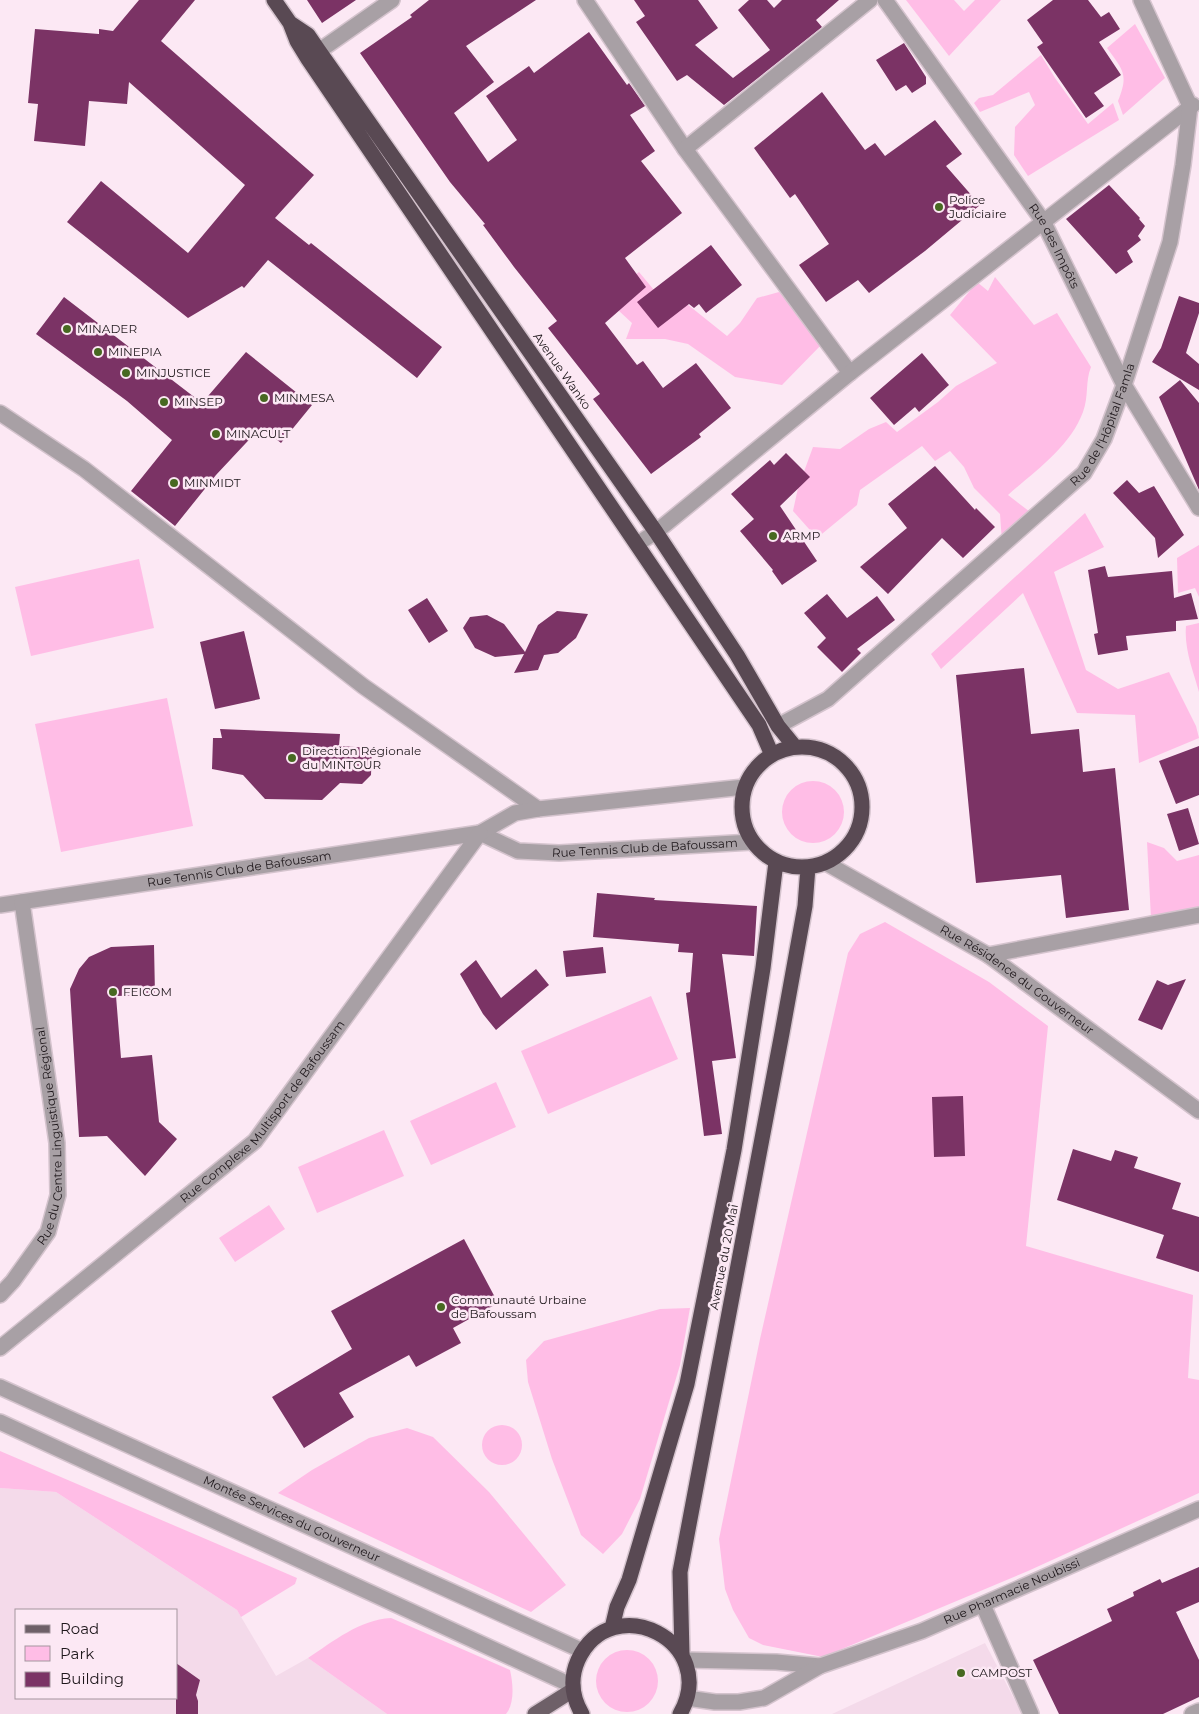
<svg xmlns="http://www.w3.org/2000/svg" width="1199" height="1714" font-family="Montserrat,sans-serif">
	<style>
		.built { fill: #f4daea; fill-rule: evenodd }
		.green { fill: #ffbde6 }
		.building { fill: #7b3365 }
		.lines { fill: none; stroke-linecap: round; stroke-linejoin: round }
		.minor-casing { stroke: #d4c3cd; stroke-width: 18 }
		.major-casing { stroke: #d4c3cd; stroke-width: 18 }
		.highway-casing { stroke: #d4c3cd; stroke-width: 18 }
		.minor { stroke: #a8a0a5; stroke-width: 15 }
		.major { stroke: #6e6068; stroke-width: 15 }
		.highway { stroke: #594953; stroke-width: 15 }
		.poi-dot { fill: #476921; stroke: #fce8f4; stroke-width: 2 }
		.labels { text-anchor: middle; stroke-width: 5; stroke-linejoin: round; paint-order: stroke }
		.poi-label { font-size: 12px; fill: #1f181c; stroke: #fce8f4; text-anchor: start }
		.street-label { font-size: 12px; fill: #1f181c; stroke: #fce8f4 }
	</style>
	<rect width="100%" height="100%" fill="#fce8f4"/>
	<path class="built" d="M 0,1488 L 56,1492 L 237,1610 L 276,1676 L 308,1658 L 387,1714 L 0,1714 ZM 16,1610 L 176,1610 L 176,1698 L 16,1698 Z
		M 985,1643 L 1022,1714 L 832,1714 Z"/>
	<path class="green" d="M 906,0 L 954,0 L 964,11 L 975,0 L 1001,0 L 949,56 Z
		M 1135,24 L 1165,78 L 1123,115 L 1118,101 C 1129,74 1123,70 1107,48 Z
		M 1041,55 L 1055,78 L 1088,124 L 1113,103 L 1119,120 L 1028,176 L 1014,155 L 1015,127 L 1035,105 L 1029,92 L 980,112 L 974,103 L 979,98 L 993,95 Z
		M 639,272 L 664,302 L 682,300 L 727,336 L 740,323 L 757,298 L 779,292 L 823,343 L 782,385 L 735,377 L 688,344 L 665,339 L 626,339 L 632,323 L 605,298 Z
		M 995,277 L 1034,325 L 1057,313 L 1091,367 C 1085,382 1089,396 1083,412 C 1070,447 1035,471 1008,495 L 1034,515 L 1002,542 L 1000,514 L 974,488 L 964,467 L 950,451 L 935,461 L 922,446 L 860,490 L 857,505 L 817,538 L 793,511 L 798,488 L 813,447 L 840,449 L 869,429 L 886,422 L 897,432 L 938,402 L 956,386 L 997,363 L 950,315 L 977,282 L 988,291 Z
		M 1085,513 L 1104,547 L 1054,572 L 1086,670 L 1118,689 L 1169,672 L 1196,726 L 1199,738 L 1139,763 L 1135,715 L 1077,713 L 1023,593 L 941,669 L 931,654 Z
		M 1199,545 L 1199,597 L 1195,588 L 1178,593 L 1177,558 Z
		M 139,559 L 154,628 L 31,656 L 15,587 Z
		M 1199,623 L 1199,692 C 1193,670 1184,649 1186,626 Z
		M 167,698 L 193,826 L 61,852 L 35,724 Z
		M782 812a31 31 0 1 1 62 0a31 31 0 1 1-62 0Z
		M 1147,842 L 1164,848 L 1177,861 L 1199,855 L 1199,907 L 1151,918 Z
		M 885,922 L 989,982 L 1048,1026 L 1026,1246 L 1193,1295 L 1188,1378 L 1199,1380 L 1199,1493 L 1028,1571 L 823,1657 L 763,1645 L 749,1638 L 733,1610 L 725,1589 L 719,1539 L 760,1339 L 848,953 L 860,934 Z
		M 651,996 L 678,1059 L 548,1114 L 521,1051 Z
		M 496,1082 L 516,1127 L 431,1165 L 410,1121 Z
		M 384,1130 L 404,1176 L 317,1213 L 298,1167 Z
		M 269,1205 L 285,1229 L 235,1262 L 219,1238 Z
		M 690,1308 L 680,1365 L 640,1499 L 622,1534 L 603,1554 L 581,1535 L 552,1459 L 528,1382 L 526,1360 L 544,1341 L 660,1309 Z
		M482 1445a20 20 0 1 1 40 0a20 20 0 1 1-40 0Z
		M 407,1428 L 433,1437 L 489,1492 L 566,1585 L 531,1612 L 278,1493 L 312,1470 L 369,1438 Z
		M 0,1451 L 297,1578 L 295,1584 L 241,1617 L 237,1610 L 56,1492 L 0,1488 Z
		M 391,1618 L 510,1670 C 513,1683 515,1703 506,1714 L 387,1714 L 308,1658 C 334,1641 359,1620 391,1618 Z
		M596 1681a31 31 0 1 1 62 0a31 31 0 1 1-62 0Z"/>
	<path class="building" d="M 139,0 L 195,0 L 161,41 L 314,175 L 275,218 L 309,245 L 311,243 L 442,347 L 417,378 L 268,260 L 244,288 L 242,286 L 188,318 L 67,222 L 101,181 L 188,253 L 245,185 L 129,82 L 127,104 L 89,101 L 85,146 L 34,141 L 38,104 L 28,103 L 35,29 L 99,34 L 99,29 L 113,31 Z
		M 307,0 L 356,0 L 322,23 Z
		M 429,0 L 536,0 L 466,46 L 494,82 L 454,113 L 488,162 L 517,140 L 486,96 L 529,66 L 534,73 L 589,32 L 627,85 L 629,83 L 645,106 L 630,115 L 655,151 L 641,161 L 682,213 L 625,258 L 646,287 L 605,323 L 637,365 L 643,361 L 663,388 L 696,363 L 731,408 L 699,434 L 701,437 L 651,474 L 593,399 L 600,394 L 548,328 L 557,321 L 514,267 L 483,225 L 485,224 L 450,182 L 360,53 L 412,17 L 410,15 Z
		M 634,0 L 698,0 L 718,28 L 695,45 L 733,78 L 770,50 L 738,10 L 749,0 L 767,0 L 774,8 L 782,0 L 839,0 L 816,20 L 822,27 L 724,105 L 687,75 L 677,81 L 636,22 L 645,16 Z
		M 1053,0 L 1088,0 L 1101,17 L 1109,12 L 1120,29 L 1099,42 L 1121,75 L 1094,93 L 1104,106 L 1086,118 L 1037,47 L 1043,43 L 1027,20 Z
		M 904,43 L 926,77 L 926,84 L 912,93 L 906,85 L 896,91 L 876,60 Z
		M 822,92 L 865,150 L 875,143 L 885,156 L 935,120 L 962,154 L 946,166 L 980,205 L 925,251 L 869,293 L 858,280 L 826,302 L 799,265 L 829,244 L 795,194 L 790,198 L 754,148 Z
		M 1109,185 L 1140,218 L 1139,219 L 1145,226 L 1138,236 L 1141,240 L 1127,251 L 1133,262 L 1116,274 L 1066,219 Z
		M 711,245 L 742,285 L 706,313 L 699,304 L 694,308 L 689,304 L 658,328 L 637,302 Z
		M 1179,296 L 1199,303 L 1199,313 L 1186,353 L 1199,364 L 1199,390 L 1152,362 L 1161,348 Z
		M 64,297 L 202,403 L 246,352 L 312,405 L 281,443 L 261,427 L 216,475 L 175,526 L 131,491 L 172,440 L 127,401 L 36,334 Z
		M 922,353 L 949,385 L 919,412 L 915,407 L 894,425 L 870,398 Z
		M 1180,380 L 1199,403 L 1199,490 L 1159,397 Z
		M 786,453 L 810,477 L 780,506 L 817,561 L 782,585 L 772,571 L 773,570 L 740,531 L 754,519 L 731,494 L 770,460 L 774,465 Z
		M 935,466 L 975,510 L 976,508 L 995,527 L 963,558 L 942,538 L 888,594 L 860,567 L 907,528 L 888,504 Z
		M 1127,480 L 1139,493 L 1154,486 L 1184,535 L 1158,558 L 1155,538 L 1113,493 Z
		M 1105,566 L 1108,577 L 1172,571 L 1174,598 L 1191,593 L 1198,619 L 1176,621 L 1176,631 L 1126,636 L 1128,650 L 1098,655 L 1094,634 L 1098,633 L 1088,570 Z
		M 827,594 L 847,618 L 877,596 L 895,620 L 857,649 L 861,653 L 842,672 L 817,647 L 826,638 L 804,613 Z
		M 427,598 L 448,631 L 429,643 L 408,610 Z
		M 557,611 L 588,614 L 576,638 L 558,653 L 544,655 L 538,670 L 514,673 L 524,654 L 495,657 L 475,648 L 463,628 L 470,617 L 487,615 L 504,624 L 525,652 L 538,625 Z
		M 244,631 L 260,699 L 215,709 L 200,642 Z
		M 1024,668 L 1031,734 L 1079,729 L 1083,772 L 1115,768 L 1129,910 L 1066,918 L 1061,875 L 976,883 L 956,675 Z
		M 220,729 L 340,734 L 339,746 L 372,748 L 371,775 L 362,784 L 340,783 L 322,800 L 265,799 L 243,775 L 212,769 L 213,738 L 222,738 Z
		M 1199,746 L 1199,795 L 1176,804 L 1159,761 Z
		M 1188,808 L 1199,844 L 1179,851 L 1167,814 Z
		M 597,893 L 655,898 L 654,900 L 757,906 L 754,956 L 722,954 L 736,1058 L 712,1061 L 722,1134 L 704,1136 L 686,993 L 690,992 L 693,953 L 678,952 L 679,944 L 593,937 Z
		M 154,945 L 155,995 L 116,996 L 121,1058 L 152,1055 L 159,1122 L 177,1139 L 145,1176 L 107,1136 L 79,1137 L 70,989 L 79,969 L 89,957 L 111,947 Z
		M 603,947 L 606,973 L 566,977 L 563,951 Z
		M 476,960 L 501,998 L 536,969 L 549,985 L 496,1030 L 483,1014 L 460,974 Z
		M 1186,979 L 1162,1030 L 1138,1020 L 1157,980 L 1168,985 Z
		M 963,1096 L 965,1156 L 934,1157 L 932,1097 Z
		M 1073,1149 L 1111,1161 L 1115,1150 L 1138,1157 L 1134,1168 L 1181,1183 L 1172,1209 L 1199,1217 L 1199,1272 L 1156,1258 L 1164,1235 L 1057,1200 Z
		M 464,1239 L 498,1303 L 453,1328 L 461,1343 L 416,1367 L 409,1355 L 339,1393 L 354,1417 L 304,1448 L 272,1397 L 352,1349 L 331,1311 Z
		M 1199,1567 L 1199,1602 L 1176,1612 L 1199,1660 L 1199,1697 L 1163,1714 L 1059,1714 L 1033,1660 L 1112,1621 L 1107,1609 L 1134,1596 L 1133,1592 L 1160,1579 L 1162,1583 Z
		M 176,1663 L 200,1680 L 196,1695 L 198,1701 L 198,1714 L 176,1714 Z"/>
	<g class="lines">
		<defs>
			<g id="minor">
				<path d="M 585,0 L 685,149 L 850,373"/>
				<path id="s1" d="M 885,0 L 1043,221 L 1124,385 L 1199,508"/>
				<path d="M 309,58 L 392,0"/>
				<path d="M 685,149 L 870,0"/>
				<path d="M 0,413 L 84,469 L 363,686 L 538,809"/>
				<path d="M 637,544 L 656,532 L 850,373 L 1193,105"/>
				<path id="s2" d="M 778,726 L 828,699 L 1084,473 L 1104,439 L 1124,385 L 1170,242 L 1183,165 L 1190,106 L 1141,0"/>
				<path id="s3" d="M 480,833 L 518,851 L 559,853 L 752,842"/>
				<path id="s4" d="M 826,863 L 988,955 L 1199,1111"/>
				<path id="s5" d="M 0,905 L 480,833 L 515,813 L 538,809 L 744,787"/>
				<path d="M 988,955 L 1199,915"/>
				<path id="s6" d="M 0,1295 L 13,1281 L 48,1232 L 58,1195 L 57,1143 L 22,902"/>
				<path id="s7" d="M 0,1348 L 255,1141 L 480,833"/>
				<path id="s8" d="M 0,1387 L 583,1651"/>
				<path d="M 0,1422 L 573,1686"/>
				<path d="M 983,1605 L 1031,1714"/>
				<path d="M 685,1660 L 776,1662 L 820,1666"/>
				<path id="s9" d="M 687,1698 L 715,1702 L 739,1702 L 764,1698 L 820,1666 L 922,1631 L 1199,1509"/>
				<path d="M 1192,1714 L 1199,1711"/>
			</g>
			<path id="major" d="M 535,1714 L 573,1690"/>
			<path id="highway" d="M 274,0 L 290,23 L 297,41 L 308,59 L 759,725 L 772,755
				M 290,23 L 308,35 L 319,51 L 656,532 L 737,655 L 778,726 L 795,747
				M742 807a60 60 0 1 1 120 0a60 60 0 1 1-120 0Z
				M 612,1628 L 617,1607 L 629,1580 L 687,1384 L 734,1150 L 763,968 L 776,862
				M 682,1654 L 680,1572 L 782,1033 L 805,906 L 808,867
				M 582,1714 C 572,1697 570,1678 578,1660 C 612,1587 721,1642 680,1714"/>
		</defs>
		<use href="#minor" class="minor-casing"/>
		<use href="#major" class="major-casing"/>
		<use href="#highway" class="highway-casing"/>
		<use href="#minor" class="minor"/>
		<use href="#major" class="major"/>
		<use href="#highway" class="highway"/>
	</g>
	<g class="poi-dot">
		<circle cx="939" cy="207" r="5"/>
		<circle cx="67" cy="329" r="5"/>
		<circle cx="98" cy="352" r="5"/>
		<circle cx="126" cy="373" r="5"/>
		<circle cx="264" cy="398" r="5"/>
		<circle cx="164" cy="402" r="5"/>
		<circle cx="216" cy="434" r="5"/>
		<circle cx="174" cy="483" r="5"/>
		<circle cx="773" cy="536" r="5"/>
		<circle cx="292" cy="758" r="5"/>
		<circle cx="113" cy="992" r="5"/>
		<circle cx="441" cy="1307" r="5"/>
		<circle cx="961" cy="1673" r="5"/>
	</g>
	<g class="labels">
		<g class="poi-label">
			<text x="949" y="204">Police<tspan x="949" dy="14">Judiciaire</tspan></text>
			<text x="77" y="333">MINADER</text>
			<text x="108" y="356">MINEPIA</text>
			<text x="136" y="377">MINJUSTICE</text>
			<text x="274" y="402">MINMESA</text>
			<text x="174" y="406">MINSEP</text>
			<text x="226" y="438">MINACULT</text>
			<text x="184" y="487">MINMIDT</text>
			<text x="783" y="540">ARMP</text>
			<text x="302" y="755">Direction Régionale<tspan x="302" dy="14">du MINTOUR</tspan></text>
			<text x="123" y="996">FEICOM</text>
			<text x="451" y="1304">Communauté Urbaine<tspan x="451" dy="14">de Bafoussam</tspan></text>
			<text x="971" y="1677">CAMPOST</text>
		</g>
		<g class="street-label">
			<text dy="4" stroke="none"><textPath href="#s1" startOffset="299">Rue des Impôts</textPath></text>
			<text transform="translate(562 371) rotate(55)" y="4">Avenue Wanko</text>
			<text dy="4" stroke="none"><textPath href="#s2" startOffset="450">Rue de l'Hôpital Famla</textPath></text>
			<text dy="4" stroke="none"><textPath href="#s3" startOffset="169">Rue Tennis Club de Bafoussam</textPath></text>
			<text dy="4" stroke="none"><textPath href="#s5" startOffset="242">Rue Tennis Club de Bafoussam</textPath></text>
			<text dy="4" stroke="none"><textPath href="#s4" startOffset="224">Rue Résidence du Gouverneur</textPath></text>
			<text dy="4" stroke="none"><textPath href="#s7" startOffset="355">Rue Complexe Multisport de Bafoussam</textPath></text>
			<text dy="4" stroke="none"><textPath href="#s6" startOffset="176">Rue du Centre Linguistique Régional</textPath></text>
			<text transform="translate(724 1257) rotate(-79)" y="4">Avenue du 20 Mai</text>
			<text dy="4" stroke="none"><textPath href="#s8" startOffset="320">Montée Services du Gouverneur</textPath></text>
			<text dy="4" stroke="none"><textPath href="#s9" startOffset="348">Rue Pharmacie Noubissi</textPath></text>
		</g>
	</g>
	<rect x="15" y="1609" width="162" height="90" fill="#fce8f4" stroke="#a4959e"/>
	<rect x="25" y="1625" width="25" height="8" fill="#6e6068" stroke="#a4959e"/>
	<text x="60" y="1634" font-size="15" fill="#1f181c">Road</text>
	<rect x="25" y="1646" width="25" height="15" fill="#ffbde6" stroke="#a4959e"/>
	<text x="60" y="1659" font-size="15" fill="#1f181c">Park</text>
	<rect x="25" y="1672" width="25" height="15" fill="#7b3365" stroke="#a4959e"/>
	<text x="60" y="1684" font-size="15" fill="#1f181c">Building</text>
</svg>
